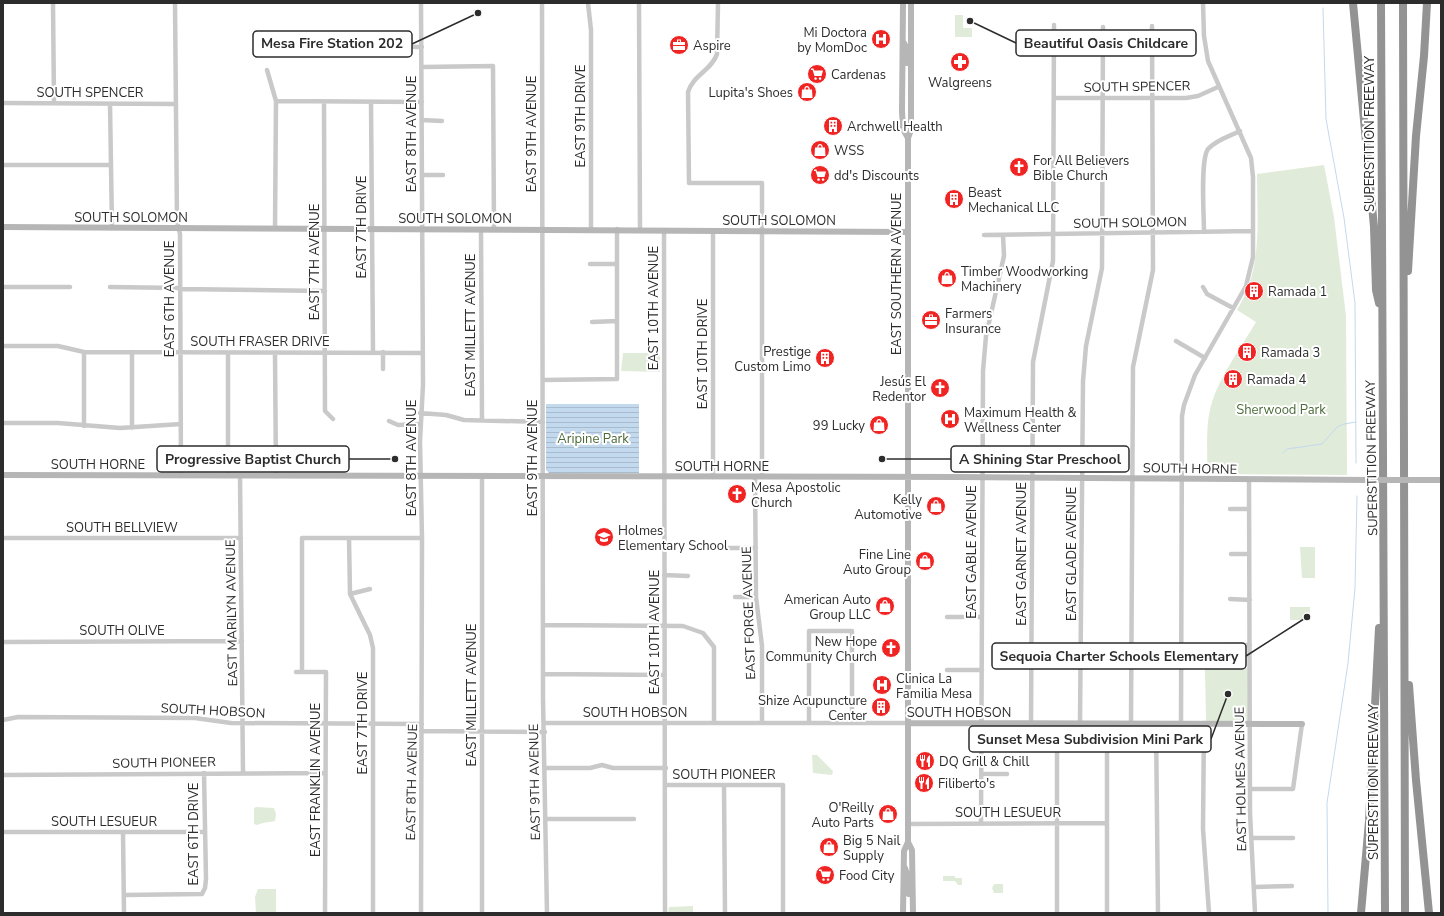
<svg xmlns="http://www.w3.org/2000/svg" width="1444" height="916" font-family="'Nunito Sans',sans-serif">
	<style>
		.green { fill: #e1ebd9 }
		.water { fill: url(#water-rules) }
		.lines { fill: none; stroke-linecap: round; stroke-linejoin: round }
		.stream { stroke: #c3d9ed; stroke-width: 1 }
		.street { stroke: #c9c9c9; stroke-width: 4.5 }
		.secondary { stroke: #b6b6b6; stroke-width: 6 }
		.highway { stroke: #939393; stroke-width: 8 }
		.secondary-bridge { stroke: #b6b6b6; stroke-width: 6 }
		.labels { text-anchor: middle; stroke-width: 4; stroke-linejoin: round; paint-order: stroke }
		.poi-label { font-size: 13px; fill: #2c2c2c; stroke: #fff; text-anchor: start }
		.street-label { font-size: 13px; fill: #2c2c2c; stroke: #fff }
		.park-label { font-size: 13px; fill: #4b6a37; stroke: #fff }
		.leader { fill: none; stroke: #2c2c2c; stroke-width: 1.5 }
		.callout-dot { fill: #2c2c2c; stroke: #fff; stroke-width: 1.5 }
		.callout { fill: #fff; stroke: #2c2c2c; stroke-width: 1.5 }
		.callout-label { font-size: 14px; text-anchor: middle; font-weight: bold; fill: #2c2c2c }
	</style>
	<defs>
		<pattern id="water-rules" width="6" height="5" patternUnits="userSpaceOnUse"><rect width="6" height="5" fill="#c3d9ed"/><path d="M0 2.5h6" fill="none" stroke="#a8bacb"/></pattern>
	</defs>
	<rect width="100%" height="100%" fill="#fff"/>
	<path class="green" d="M 955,15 L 963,15 L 963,28 L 972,28 L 972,37 L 955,37 Z
		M 1324,165 L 1334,217 L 1346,316 L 1347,475 L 1207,474 C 1208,452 1205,427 1211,406 C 1218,379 1242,346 1256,322 L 1237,310 C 1263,269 1257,221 1257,174 Z
		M 623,353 L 660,353 L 660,372 L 621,371 Z
		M 1300,547 L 1315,547 L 1315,578 L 1302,578 Z
		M 1290,607 L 1310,607 L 1310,620 L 1290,620 Z
		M 1205,668 L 1250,668 L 1250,724 L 1206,723 Z
		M 812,755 L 817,755 L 833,771 L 832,775 L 813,773 Z
		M 256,807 L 274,808 L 276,814 L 275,821 L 263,823 L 257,825 L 254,824 L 254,808 Z
		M 943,876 L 955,876 L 955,878 L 962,878 L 962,885 L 958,885 L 955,881 L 943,881 Z
		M 994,884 L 1003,884 L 1003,893 L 994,893 L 992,888 Z
		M 258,889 L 276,889 L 276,913 L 256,913 L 255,897 Z
		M 693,906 L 693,913 L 668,913 L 669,907 Z"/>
	<path class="water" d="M 546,404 L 639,404 L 639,473 L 549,473 L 546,470 Z"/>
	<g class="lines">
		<path class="stream" d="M 1323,8 L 1326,119 L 1344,218 L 1355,303 L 1356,463
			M 1283,453 L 1287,449 L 1322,444 L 1337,427 L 1344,424 L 1356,422
			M 1328,913 L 1327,803 L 1348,663 L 1355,588 L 1357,496"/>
		<path class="street" d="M 53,3 L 54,103
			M 175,3 L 177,221 L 180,234 L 181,476
			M 542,3 L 543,699 L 547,913
			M 588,3 L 591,30 L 591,229
			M 639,3 L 640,230
			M 718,3 L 717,54 C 712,70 693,75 688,92 L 689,183 L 762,183 L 762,477
			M 324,46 L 422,47
			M 422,67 L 493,66 L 494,229
			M 267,70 L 276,101 L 275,228
			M 1054,98 L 1186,98 L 1198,96 L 1218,87
			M 276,101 L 422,102
			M 324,102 L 325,411 L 333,419
			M 371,102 L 373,352
			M 3,103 L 176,104
			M 110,104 L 112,228
			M 422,120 L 442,121
			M 3,165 L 111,165
			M 422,175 L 443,175
			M 481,229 L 482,420
			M 664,230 L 665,913
			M 713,231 L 713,477
			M 1204,232 C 1204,216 1200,160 1208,149 C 1216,140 1230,136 1240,131
			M 984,235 L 1253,231
			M 590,264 L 617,264
			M 3,287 L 70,287
			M 110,287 L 180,288
			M 1203,287 L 1207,294 L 1233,308
			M 180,289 L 325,291
			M 592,322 L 617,321
			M 1176,341 L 1205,358
			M 3,346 L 58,346 L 84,352 L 422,353
			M 84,352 L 84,426
			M 132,352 L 132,428
			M 228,353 L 228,476
			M 275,353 L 276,476
			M 383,369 L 383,352
			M 543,380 L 617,379 L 617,229
			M 420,413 L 446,415 L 464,420 L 543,422
			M 389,421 L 398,425 L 420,424
			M 3,423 L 58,423 L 120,428 L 181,424
			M 240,476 L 243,773
			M 755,477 L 756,597 L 762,646 L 762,723
			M 1249,480 L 1250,813 L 1255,913
			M 1230,509 L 1249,509
			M 3,538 L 241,538
			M 349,538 L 350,594 L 370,635 L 373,648 L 373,913
			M 723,548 L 756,548
			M 1231,554 L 1249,554
			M 664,575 L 688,576
			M 350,594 L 370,589
			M 735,597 L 756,597
			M 1230,599 L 1250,600
			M 947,617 L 982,617
			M 543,625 L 683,626 L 703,633 L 714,647 L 714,723
			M 3,642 L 242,641
			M 1230,645 L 1250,645
			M 947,670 L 982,670
			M 296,672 L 326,672 L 325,913
			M 302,672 L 302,538 L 422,538
			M 543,674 L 665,675
			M 3,720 L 18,717 L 195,718 L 231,723 L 422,724
			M 544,723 L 908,723
			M 809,723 L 809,631 L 852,631 L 852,723
			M 1031,723 L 1033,362 L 1053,261 L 1054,25
			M 1057,723 L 1057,913
			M 1080,723 L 1083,381 L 1086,346 L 1102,268 L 1103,27
			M 1131,723 L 1133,367 L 1153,270 L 1152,26
			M 1156,723 L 1158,913
			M 1181,723 L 1182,416 L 1184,405 L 1195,375 L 1246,286 L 1253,257 L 1253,177 L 1251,158 L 1208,61 L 1204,36 L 1203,3
			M 1204,723 L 1203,829 L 1209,913
			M 421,731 L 545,732
			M 546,768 L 590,768 L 602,765 L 613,768 L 666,768
			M 981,774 L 1007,774
			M 3,775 L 325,773
			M 666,785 L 783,785 L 783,913
			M 724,785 L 725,913
			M 1250,789 L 1293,789 L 1302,724
			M 546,819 L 634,819
			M 981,823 L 983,371 L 986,336 L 1004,256 L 1003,235
			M 908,824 L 1107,823
			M 3,832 L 205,832
			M 123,832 L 124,913
			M 1251,838 L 1293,838
			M 1255,887 L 1292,886
			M 124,895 L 202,894 L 205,888 L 206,879 L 204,773
			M 421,913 L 422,538 L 420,441 L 423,385 L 421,3
			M 482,913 L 482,477
			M 1107,913 L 1107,723"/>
		<path class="secondary" d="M 903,3 L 902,111 L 903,129 L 908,138 L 908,842 L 904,851 L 903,913
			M 904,43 L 907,49 L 907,63
			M 908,138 L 911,130 L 911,3
			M 3,227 L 908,232
			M 3,475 L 957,477 L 1368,480
			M 1418,480 L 1441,480
			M 908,723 L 1302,724
			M 908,842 L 912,850 L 913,913
			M 905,868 L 908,877 L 909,894"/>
		<path class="highway" d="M 1353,3 L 1374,227 L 1376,290 L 1379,303
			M 1381,3 L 1385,913
			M 1403,3 L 1405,913
			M 1408,271 L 1416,136 L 1424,56 L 1427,3
			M 1409,685 L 1416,780 L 1429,913
			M 1361,913 L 1369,821 L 1379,628"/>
		<path class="secondary-bridge" d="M 1368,480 L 1418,480"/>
	</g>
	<defs>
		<symbol id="hospital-disc" viewBox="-11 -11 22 22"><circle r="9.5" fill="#f02422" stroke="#fff"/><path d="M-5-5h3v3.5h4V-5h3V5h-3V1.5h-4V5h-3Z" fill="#fff"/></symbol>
		<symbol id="office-disc" viewBox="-11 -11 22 22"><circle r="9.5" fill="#f02422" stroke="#fff"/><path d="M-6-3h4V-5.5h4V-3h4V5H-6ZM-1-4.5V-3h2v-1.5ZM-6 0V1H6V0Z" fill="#fff"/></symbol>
		<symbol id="pharmacy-disc" viewBox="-11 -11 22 22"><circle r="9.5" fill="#f02422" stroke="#fff"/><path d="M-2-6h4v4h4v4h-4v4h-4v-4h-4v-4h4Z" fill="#fff"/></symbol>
		<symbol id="supermarket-disc" viewBox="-11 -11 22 22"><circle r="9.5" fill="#f02422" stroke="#fff"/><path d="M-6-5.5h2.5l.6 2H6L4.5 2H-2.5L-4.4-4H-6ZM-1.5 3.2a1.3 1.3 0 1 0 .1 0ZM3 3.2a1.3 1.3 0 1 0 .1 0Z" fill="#fff"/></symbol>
		<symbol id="shop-disc" viewBox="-11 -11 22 22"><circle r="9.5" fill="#f02422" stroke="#fff"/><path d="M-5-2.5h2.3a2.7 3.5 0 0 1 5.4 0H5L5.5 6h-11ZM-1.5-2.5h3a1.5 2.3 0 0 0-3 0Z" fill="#fff"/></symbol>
		<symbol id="building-disc" viewBox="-11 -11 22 22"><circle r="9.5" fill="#f02422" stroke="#fff"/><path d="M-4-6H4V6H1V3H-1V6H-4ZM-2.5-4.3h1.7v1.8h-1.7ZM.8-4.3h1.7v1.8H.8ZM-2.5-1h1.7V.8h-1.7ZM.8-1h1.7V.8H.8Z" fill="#fff"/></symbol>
		<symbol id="church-disc" viewBox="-11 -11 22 22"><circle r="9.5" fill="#f02422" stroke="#fff"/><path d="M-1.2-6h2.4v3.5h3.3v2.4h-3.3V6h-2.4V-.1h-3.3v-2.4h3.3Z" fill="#fff"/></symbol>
		<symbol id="school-disc" viewBox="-11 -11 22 22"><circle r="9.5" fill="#f02422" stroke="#fff"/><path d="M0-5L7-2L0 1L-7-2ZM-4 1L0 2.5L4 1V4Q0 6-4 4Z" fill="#fff"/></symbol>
		<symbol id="restaurant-disc" viewBox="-11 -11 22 22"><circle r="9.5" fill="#f02422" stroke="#fff"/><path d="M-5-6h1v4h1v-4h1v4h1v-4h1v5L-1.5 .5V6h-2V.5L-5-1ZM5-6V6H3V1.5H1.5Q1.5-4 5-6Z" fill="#fff"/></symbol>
	</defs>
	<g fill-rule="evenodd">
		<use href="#hospital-disc" x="870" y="28" width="22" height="22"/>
		<use href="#office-disc" x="668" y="34" width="22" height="22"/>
		<use href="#pharmacy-disc" x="949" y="51" width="22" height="22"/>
		<use href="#supermarket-disc" x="806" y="63" width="22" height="22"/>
		<use href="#shop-disc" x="796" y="81" width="22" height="22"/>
		<use href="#building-disc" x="822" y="115" width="22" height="22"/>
		<use href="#shop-disc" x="809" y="139" width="22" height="22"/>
		<use href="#church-disc" x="1008" y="156" width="22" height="22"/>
		<use href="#supermarket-disc" x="809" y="164" width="22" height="22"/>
		<use href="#building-disc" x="943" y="188" width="22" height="22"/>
		<use href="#shop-disc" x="936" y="267" width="22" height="22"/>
		<use href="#building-disc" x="1243" y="280" width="22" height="22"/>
		<use href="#office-disc" x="920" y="309" width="22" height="22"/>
		<use href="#building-disc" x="1236" y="341" width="22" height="22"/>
		<use href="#building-disc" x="814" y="347" width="22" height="22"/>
		<use href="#building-disc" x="1222" y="368" width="22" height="22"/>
		<use href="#church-disc" x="929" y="377" width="22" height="22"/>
		<use href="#hospital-disc" x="939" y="408" width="22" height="22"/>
		<use href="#shop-disc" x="868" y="414" width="22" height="22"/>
		<use href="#church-disc" x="726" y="483" width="22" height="22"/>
		<use href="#shop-disc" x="925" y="495" width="22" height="22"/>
		<use href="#school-disc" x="593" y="526" width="22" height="22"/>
		<use href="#shop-disc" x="914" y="550" width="22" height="22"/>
		<use href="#shop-disc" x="874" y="595" width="22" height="22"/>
		<use href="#church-disc" x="880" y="637" width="22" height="22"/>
		<use href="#hospital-disc" x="871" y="674" width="22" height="22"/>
		<use href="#building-disc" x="870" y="696" width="22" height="22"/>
		<use href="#restaurant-disc" x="914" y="750" width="22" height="22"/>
		<use href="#restaurant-disc" x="913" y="772" width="22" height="22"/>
		<use href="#shop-disc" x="877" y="803" width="22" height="22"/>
		<use href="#shop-disc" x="818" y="836" width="22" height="22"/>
		<use href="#supermarket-disc" x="814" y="864" width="22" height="22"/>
	</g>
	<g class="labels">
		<g class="poi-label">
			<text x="867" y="37" text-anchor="end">Mi Doctora<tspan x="867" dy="15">by MomDoc</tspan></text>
			<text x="693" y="50">Aspire</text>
			<text x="831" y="79">Cardenas</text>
			<text x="960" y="87" text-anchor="middle">Walgreens</text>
			<text x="793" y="97" text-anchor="end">Lupita's Shoes</text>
			<text x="847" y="131">Archwell Health</text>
			<text x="834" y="155">WSS</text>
			<text x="1033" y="165">For All Believers<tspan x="1033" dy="15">Bible Church</tspan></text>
			<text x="834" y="180">dd's Discounts</text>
			<text x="968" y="197">Beast<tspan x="968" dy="15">Mechanical LLC</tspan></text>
			<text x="961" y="276">Timber Woodworking<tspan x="961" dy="15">Machinery</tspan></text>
			<text x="1268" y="296">Ramada 1</text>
			<text x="945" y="318">Farmers<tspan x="945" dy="15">Insurance</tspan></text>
			<text x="811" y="356" text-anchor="end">Prestige<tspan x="811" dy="15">Custom Limo</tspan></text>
			<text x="1261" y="357">Ramada 3</text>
			<text x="1247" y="384">Ramada 4</text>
			<text x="926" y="386" text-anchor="end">Jesús El<tspan x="926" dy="15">Redentor</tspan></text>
			<text x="964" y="417">Maximum Health &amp;<tspan x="964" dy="15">Wellness Center</tspan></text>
			<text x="865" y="430" text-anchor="end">99 Lucky</text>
			<text x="751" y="492">Mesa Apostolic<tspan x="751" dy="15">Church</tspan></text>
			<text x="922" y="504" text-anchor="end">Kelly<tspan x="922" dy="15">Automotive</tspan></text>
			<text x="618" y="535">Holmes<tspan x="618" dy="15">Elementary School</tspan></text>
			<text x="911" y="559" text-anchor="end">Fine Line<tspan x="911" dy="15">Auto Group</tspan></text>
			<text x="871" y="604" text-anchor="end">American Auto<tspan x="871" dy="15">Group LLC</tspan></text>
			<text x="877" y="646" text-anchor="end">New Hope<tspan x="877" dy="15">Community Church</tspan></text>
			<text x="896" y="683">Clinica La<tspan x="896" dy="15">Familia Mesa</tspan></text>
			<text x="867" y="705" text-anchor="end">Shize Acupuncture<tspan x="867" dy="15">Center</tspan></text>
			<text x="939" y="766">DQ Grill &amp; Chill</text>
			<text x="938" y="788">Filiberto's</text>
			<text x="874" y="812" text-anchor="end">O'Reilly<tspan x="874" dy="15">Auto Parts</tspan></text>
			<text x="843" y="845">Big 5 Nail<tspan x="843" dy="15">Supply</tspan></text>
			<text x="839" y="880">Food City</text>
		</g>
		<g class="street-label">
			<text transform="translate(1137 86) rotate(-1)" y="5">SOUTH SPENCER</text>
			<text x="90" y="97">SOUTH SPENCER</text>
			<text transform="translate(580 116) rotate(-90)" y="5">EAST 9TH DRIVE</text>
			<text transform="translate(411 134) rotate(-90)" y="5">EAST 8TH AVENUE</text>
			<text transform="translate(531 134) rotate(-90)" y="5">EAST 9TH AVENUE</text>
			<text transform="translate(1369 134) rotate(-90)" y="5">SUPERSTITION FREEWAY</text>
			<text x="131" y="222">SOUTH SOLOMON</text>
			<text x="455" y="223">SOUTH SOLOMON</text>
			<text x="779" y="225">SOUTH SOLOMON</text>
			<text transform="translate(1130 222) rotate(-1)" y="5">SOUTH SOLOMON</text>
			<text transform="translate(361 227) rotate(-90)" y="5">EAST 7TH DRIVE</text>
			<text transform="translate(314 262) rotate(-90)" y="5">EAST 7TH AVENUE</text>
			<text transform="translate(896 274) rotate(-90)" y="5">EAST SOUTHERN AVENUE</text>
			<text transform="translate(169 299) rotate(-90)" y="5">EAST 6TH AVENUE</text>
			<text transform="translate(653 308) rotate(-90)" y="5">EAST 10TH AVENUE</text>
			<text transform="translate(470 325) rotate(-90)" y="5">EAST MILLETT AVENUE</text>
			<text x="260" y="346">SOUTH FRASER DRIVE</text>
			<text transform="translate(702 354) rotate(-90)" y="5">EAST 10TH DRIVE</text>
			<text transform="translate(411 458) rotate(-90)" y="5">EAST 8TH AVENUE</text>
			<text transform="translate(532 458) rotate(-90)" y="5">EAST 9TH AVENUE</text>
			<text transform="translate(1371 458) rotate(-91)" y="5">SUPERSTITION FREEWAY</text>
			<text x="98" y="469">SOUTH HORNE</text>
			<text x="722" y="471">SOUTH HORNE</text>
			<text transform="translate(1190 468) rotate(1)" y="5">SOUTH HORNE</text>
			<text x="122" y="532">SOUTH BELLVIEW</text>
			<text transform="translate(971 552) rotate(-90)" y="5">EAST GABLE AVENUE</text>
			<text transform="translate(1021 554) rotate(-90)" y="5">EAST GARNET AVENUE</text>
			<text transform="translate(1071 554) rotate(-90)" y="5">EAST GLADE AVENUE</text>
			<text transform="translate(231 613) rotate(-91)" y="5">EAST MARILYN AVENUE</text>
			<text transform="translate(748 613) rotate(-92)" y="5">EAST FORGE AVENUE</text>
			<text x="122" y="635">SOUTH OLIVE</text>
			<text transform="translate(654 632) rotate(-90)" y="5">EAST 10TH AVENUE</text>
			<text transform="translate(471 695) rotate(-90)" y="5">EAST MILLETT AVENUE</text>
			<text transform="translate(213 710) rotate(3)" y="5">SOUTH HOBSON</text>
			<text x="635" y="717">SOUTH HOBSON</text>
			<text x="959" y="717">SOUTH HOBSON</text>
			<text transform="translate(362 723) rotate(-90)" y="5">EAST 7TH DRIVE</text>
			<text transform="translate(164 762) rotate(-1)" y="5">SOUTH PIONEER</text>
			<text x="724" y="779">SOUTH PIONEER</text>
			<text transform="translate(1240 779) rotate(-91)" y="5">EAST HOLMES AVENUE</text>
			<text transform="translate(315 780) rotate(-90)" y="5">EAST FRANKLIN AVENUE</text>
			<text transform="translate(411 782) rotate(-89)" y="5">EAST 8TH AVENUE</text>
			<text transform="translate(534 782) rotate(-91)" y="5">EAST 9TH AVENUE</text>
			<text transform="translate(1373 782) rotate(-90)" y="5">SUPERSTITION FREEWAY</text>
			<text x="1008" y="817">SOUTH LESUEUR</text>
			<text x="104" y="826">SOUTH LESUEUR</text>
			<text transform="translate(193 834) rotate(-90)" y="5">EAST 6TH DRIVE</text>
		</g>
		<g class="park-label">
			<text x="1281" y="414">Sherwood Park</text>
			<text x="593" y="443">Aripine Park</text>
		</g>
	</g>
	<path class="leader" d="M970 21L1016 43M478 13L412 44M395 459L349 459M882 459L951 459M1307 617L1246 656M1228 694L1211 739"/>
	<g class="callout-dot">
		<circle cx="970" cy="21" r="4"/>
		<circle cx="478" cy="13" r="4"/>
		<circle cx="395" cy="459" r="4"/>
		<circle cx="882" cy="459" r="4"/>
		<circle cx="1307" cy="617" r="4"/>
		<circle cx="1228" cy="694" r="4"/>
	</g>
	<g class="callout">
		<rect x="1016" y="30" width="180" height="26" rx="4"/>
		<rect x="253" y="31" width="159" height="26" rx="4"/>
		<rect x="157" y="446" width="192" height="26" rx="4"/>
		<rect x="951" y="446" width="178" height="26" rx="4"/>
		<rect x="992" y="643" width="254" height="26" rx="4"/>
		<rect x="969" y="726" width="242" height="26" rx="4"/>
	</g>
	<g class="callout-label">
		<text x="1106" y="48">Beautiful Oasis Childcare</text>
		<text x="332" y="48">Mesa Fire Station 202</text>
		<text x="253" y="464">Progressive Baptist Church</text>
		<text x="1040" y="464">A Shining Star Preschool</text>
		<text x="1119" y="661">Sequoia Charter Schools Elementary</text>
		<text x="1090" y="744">Sunset Mesa Subdivision Mini Park</text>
	</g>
	<rect width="1444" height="916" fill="none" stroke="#2c2c2c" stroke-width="8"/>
</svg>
